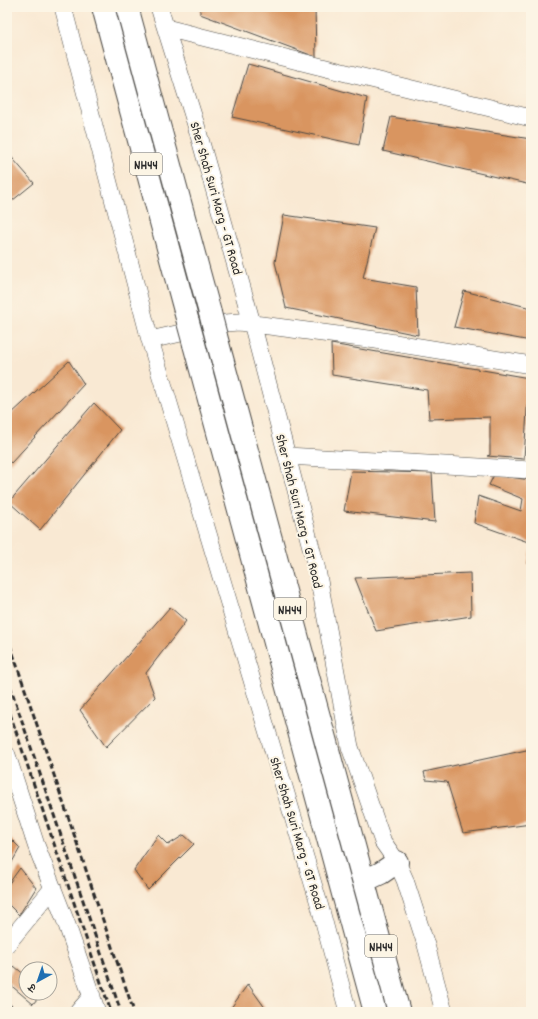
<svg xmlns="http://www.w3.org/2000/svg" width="538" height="1019" font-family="Dekko,'Playpen Sans Deva',sans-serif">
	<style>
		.building { fill: #d99561 }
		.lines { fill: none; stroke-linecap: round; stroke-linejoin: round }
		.minor-casing { stroke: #4a4844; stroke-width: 18 }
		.highway-casing { stroke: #4a4844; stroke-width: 24 }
		.minor { stroke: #fff; stroke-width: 17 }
		.highway { stroke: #fff; stroke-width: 22 }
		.rail { stroke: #2b2b2b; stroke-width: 3; stroke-dasharray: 6 3; stroke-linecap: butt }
		.highway-bridge-casing { stroke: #4a4844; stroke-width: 24; stroke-linecap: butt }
		.highway-bridge { stroke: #fff; stroke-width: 22 }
		.labels { text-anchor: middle; stroke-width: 4; stroke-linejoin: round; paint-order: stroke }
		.shield { fill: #fcf5e5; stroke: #6a6863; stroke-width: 1 }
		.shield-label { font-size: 13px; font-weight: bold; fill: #2b2b2b }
		.street-label { font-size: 14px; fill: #2b2b2b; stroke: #fcf5e5 }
	</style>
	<rect width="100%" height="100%" fill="#fcf5e5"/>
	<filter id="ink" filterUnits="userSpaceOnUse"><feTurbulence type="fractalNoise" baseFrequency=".025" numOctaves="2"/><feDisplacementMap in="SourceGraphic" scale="8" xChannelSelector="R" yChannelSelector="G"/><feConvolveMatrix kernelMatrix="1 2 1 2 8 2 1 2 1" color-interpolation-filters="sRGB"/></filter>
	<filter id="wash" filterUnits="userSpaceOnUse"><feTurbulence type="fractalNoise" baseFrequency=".012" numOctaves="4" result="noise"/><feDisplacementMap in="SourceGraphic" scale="16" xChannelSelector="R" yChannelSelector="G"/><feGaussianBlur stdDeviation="0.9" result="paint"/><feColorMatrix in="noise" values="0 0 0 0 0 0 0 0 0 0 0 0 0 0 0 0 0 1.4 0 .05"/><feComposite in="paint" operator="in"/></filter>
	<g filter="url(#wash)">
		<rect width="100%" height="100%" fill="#f9e9d3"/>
		<g id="blocks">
			<path class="building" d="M 200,7 L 315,7 L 316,57 L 200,14 Z
				M 248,64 L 367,98 L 359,145 L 232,117 Z
				M 391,117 L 531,139 L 531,185 L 383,151 Z
				M 7,152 L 34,183 L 7,205 Z
				M 284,215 L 375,228 L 363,278 L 416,287 L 418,335 L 286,308 L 275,262 Z
				M 464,291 L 531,308 L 531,341 L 454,327 Z
				M 331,344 L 529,378 L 524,459 L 487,456 L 490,455 L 490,417 L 429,419 L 427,390 L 332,375 Z
				M 69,361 L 84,384 L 11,463 L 7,459 L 7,412 L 11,414 Z
				M 94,403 L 120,430 L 40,530 L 9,502 Z
				M 351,471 L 432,473 L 435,522 L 344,511 Z
				M 494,475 L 531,480 L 531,543 L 474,523 L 478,496 L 521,511 L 523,499 L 489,485 Z
				M 530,550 L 531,563 L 528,564 Z
				M 470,573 L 471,616 L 376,631 L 355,578 Z
				M 170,607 L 186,621 L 146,673 L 155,697 L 106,747 L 80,710 Z
				M 531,749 L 531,824 L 463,833 L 447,782 L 426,780 L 424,772 Z
				M 7,835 L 20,848 L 7,871 Z
				M 158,835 L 168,845 L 184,835 L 194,844 L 148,890 L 134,870 Z
				M 20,868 L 36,888 L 19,915 L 7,903 L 7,886 Z
				M 14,966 L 26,976 L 26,993 L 42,993 L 33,1004 L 7,982 L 7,979 Z
				M 248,984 L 268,1012 L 228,1012 Z
				M 7,1001 L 12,1006 L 7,1012 Z"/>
		</g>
	</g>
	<g filter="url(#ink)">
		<use href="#blocks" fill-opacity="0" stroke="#4a4844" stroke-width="1"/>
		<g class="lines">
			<defs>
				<path id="minor" d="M 63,7 L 150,340 L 320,907 L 348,1012
					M 159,7 L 196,125 L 252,323 L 317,570 L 350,747 L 383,842 L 397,862 L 405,880 L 426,945 L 444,1012
					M 166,28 L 338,71 L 531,118
					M 150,340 L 225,323 L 239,322 L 376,340 L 531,365
					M 287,456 L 531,470
					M 7,755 L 36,845 L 67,925 L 97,1012
					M 7,944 L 53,888
					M 78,1012 L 92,996"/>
				<path id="highway" d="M 103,7 L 188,322
					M 127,7 L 210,313
					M 216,336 L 399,1012
					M 194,344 L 375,1012
					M 364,881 L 381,873 L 397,862"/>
			</defs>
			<use href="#minor" class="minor-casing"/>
			<use href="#highway" class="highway-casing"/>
			<use href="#minor" class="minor"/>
			<use href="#highway" class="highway"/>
			<path class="rail" d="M 7,636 L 134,1012
				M 7,677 L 121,1012
				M 7,705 L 111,1012"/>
			<defs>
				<path id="highway-bridge" d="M 210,313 L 216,336
					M 188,322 L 194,344"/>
			</defs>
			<use href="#highway-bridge" class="highway-bridge-casing"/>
			<use href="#highway-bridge" class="highway-bridge"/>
		</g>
	</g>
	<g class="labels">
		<g class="shield">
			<rect x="130" y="153" width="32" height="22" rx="3"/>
			<rect x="274" y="598" width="32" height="22" rx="3"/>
			<rect x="365" y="935" width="32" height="22" rx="3"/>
		</g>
		<g class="shield-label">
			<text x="146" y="169">NH44</text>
			<text x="290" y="614">NH44</text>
			<text x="381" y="951">NH44</text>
		</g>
		<g class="street-label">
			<text transform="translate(217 198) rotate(74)" y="5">Sher Shah Suri Marg - GT Road</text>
			<text transform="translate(300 511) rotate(76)" y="5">Sher Shah Suri Marg - GT Road</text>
			<text transform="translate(298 833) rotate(73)" y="5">Sher Shah Suri Marg - GT Road</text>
		</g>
	</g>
	<rect width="538" height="1019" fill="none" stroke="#fcf5e5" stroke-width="24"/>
	<g transform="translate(38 981) rotate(220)"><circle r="19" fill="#fcf5e5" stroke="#a8a49b"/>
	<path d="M0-3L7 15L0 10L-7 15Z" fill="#1f6fb2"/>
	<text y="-6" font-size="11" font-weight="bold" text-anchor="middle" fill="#2b2b2b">उ</text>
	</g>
</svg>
